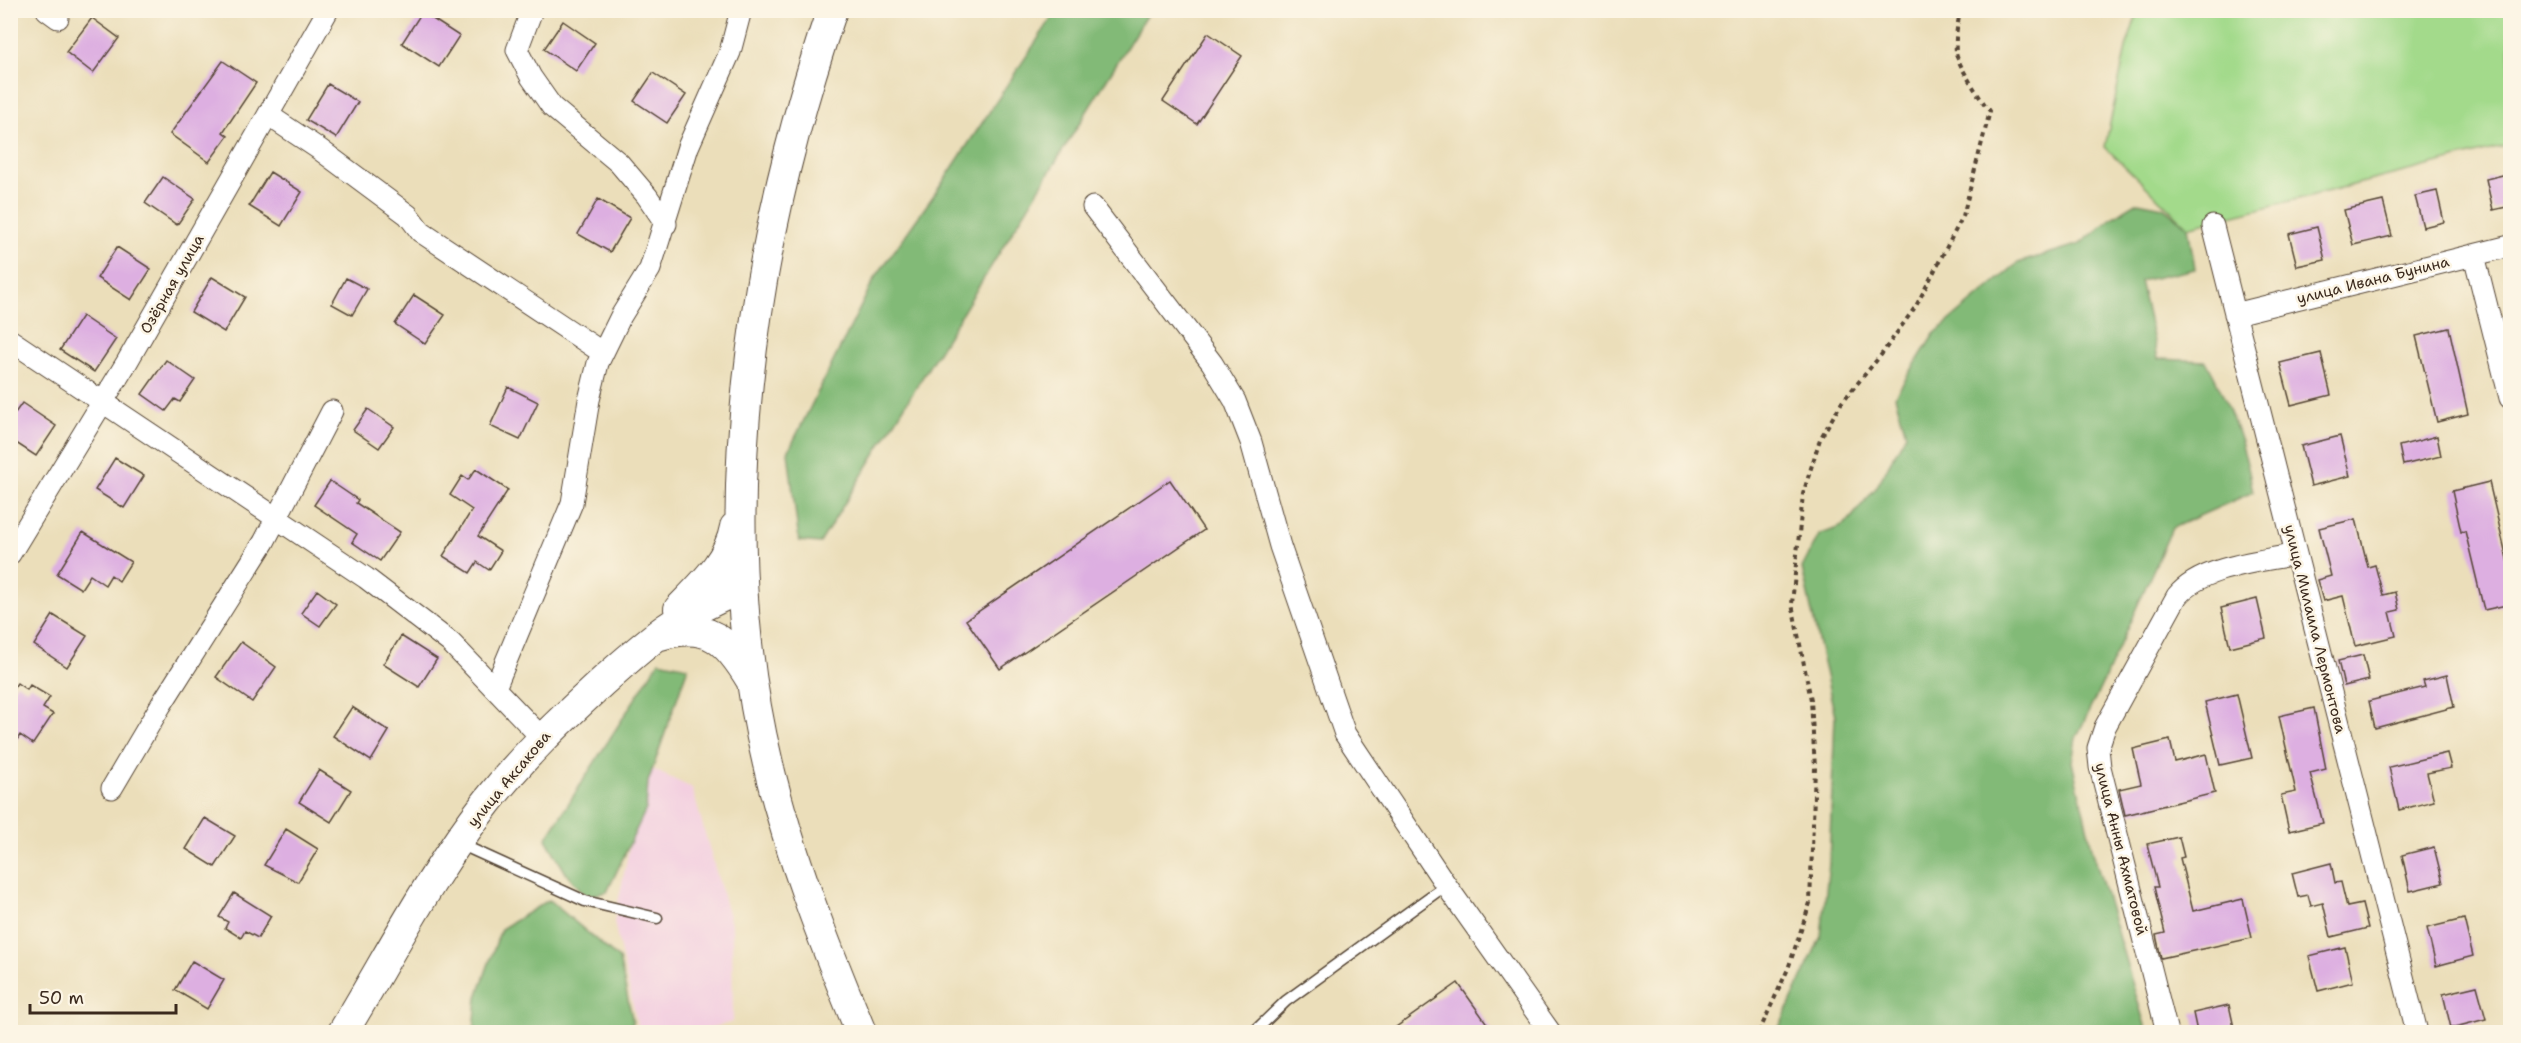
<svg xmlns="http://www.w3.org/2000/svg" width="2521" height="1043" font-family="'Shantell Sans',sans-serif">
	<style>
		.built { fill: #f3cfe0 }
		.green { fill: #a3da8b; stroke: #6f8254; stroke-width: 1.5 }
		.forest { fill: #82ba77; stroke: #5e724a; stroke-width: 1.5 }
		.building { fill: #ddafe1 }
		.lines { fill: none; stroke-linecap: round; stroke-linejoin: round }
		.lane-casing { stroke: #554535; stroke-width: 13 }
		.street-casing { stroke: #554535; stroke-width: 23 }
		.secondary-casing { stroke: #554535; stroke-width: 32 }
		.path { stroke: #554535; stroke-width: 4; stroke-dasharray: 4.5 4.5; stroke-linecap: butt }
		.lane { stroke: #fff; stroke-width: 10 }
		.street { stroke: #fff; stroke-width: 21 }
		.secondary { stroke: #fff; stroke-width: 30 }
		.labels { text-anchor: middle; stroke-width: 5; stroke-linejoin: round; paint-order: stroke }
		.street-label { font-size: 15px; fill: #3b2a1e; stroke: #fcf5e5 }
	</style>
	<rect width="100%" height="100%" fill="#fcf5e5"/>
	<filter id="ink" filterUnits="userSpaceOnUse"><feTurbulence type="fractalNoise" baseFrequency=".0167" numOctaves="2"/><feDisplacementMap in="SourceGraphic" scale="12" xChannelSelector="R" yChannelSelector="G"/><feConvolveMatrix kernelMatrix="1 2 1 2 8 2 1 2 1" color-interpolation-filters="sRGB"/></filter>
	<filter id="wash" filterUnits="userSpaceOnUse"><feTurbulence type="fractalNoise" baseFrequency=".008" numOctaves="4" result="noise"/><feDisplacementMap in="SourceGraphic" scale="24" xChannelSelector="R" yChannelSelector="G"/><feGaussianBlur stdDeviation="1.35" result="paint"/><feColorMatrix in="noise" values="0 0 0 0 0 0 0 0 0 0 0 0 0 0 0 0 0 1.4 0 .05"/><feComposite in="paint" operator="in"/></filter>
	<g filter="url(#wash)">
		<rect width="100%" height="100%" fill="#ebdeba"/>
		<path class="built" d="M 646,766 L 692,788 L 732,927 L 733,1022 L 693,1032 L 639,1032 L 614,922 Z"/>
		<path class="green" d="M 2138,11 L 2510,11 L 2510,145 L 2188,227 L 2105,147 L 2126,48 Z"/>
		<path class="forest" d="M 1057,10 L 1149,11 L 820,543 L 799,541 L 788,452 L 875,278 L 941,185 Z
			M 2138,202 L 2163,207 L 2188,227 L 2195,269 L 2140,281 L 2158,359 L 2206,361 C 2229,403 2245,444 2253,492 L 2172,528 L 2106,676 L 2076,738 L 2072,762 L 2093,852 L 2147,1032 L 1777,1032 L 1821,936 L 1829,863 L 1835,716 L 1802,568 L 1819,535 L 1845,525 L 1876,488 L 1906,434 L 1895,396 L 1934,334 L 2018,263 L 2080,244 L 2113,217 Z
			M 659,661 L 688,667 L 648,782 L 646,809 L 607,892 L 586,896 L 566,873 L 546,839 Z
			M 549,900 L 619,959 L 633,1022 L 630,1032 L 474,1032 L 477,997 L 501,929 Z"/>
		<g id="blocks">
			<path class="building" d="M 422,12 L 459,36 L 439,67 L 402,43 Z
				M 92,18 L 119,38 L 93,73 L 66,52 Z
				M 563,21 L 595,43 L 576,71 L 544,49 Z
				M 1208,33 L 1242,56 L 1197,124 L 1163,101 Z
				M 223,61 L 256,83 L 223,132 L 228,136 L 209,162 L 170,134 Z
				M 653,73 L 686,95 L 667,123 L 634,101 Z
				M 328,84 L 358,102 L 336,138 L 306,120 Z
				M 270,172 L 302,192 L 281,226 L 249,206 Z
				M 2507,174 L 2511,188 L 2511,206 L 2493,210 L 2486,179 Z
				M 163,177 L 195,199 L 177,225 L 145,203 Z
				M 2437,191 L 2444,222 L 2423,227 L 2415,196 Z
				M 598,199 L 630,218 L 610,252 L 578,234 Z
				M 2383,201 L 2392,236 L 2353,245 L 2344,210 Z
				M 2317,227 L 2325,260 L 2297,266 L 2289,234 Z
				M 117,247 L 151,269 L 131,300 L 97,278 Z
				M 212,277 L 245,297 L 224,332 L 191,312 Z
				M 346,278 L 367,289 L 352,315 L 332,304 Z
				M 414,295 L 445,315 L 425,344 L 395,324 Z
				M 82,316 L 116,339 L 94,372 L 60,350 Z
				M 2449,328 L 2468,414 L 2437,422 L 2416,336 Z
				M 2321,353 L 2331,395 L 2291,405 L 2280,363 Z
				M 166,360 L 195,380 L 180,402 L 175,399 L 166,411 L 142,394 Z
				M 508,387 L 538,402 L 520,440 L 490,426 Z
				M 22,403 L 56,426 L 36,456 L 10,439 L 10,420 Z
				M 368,409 L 394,427 L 379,448 L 353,430 Z
				M 2340,436 L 2350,476 L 2311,486 L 2301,446 Z
				M 2437,436 L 2441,456 L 2403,465 L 2399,446 Z
				M 115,458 L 144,476 L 124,508 L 95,490 Z
				M 476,469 L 508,490 L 478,536 L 501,551 L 489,570 L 477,562 L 470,573 L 443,556 L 472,510 L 450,495 L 462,476 L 468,480 Z
				M 1170,480 L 1204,530 L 1000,669 L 966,620 Z
				M 330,481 L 358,500 L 356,503 L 400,532 L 380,561 L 352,542 L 357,534 L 314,505 Z
				M 2489,482 L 2511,576 L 2511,604 L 2484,610 L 2465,531 L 2461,532 L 2452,491 Z
				M 2356,519 L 2368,567 L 2375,565 L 2383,595 L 2395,592 L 2399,610 L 2390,612 L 2396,636 L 2355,646 L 2343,596 L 2323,601 L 2317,580 L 2331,576 L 2319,528 Z
				M 83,532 L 131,562 L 119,581 L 111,575 L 105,585 L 90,575 L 81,589 L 57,574 Z
				M 317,590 L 336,604 L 320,626 L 301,613 Z
				M 2257,599 L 2266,638 L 2230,647 L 2221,608 Z
				M 53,615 L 87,636 L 67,667 L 34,645 Z
				M 401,636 L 437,659 L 419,687 L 383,664 Z
				M 241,642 L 276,667 L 252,702 L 216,677 Z
				M 2363,655 L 2369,680 L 2344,686 L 2338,661 Z
				M 2447,675 L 2454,707 L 2375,728 L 2369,701 L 2425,687 L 2423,681 Z
				M 17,683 L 27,690 L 30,685 L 50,697 L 43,708 L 53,714 L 33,744 L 20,735 L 10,751 L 10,693 Z
				M 2237,694 L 2252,758 L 2220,765 L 2205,702 Z
				M 352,707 L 389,731 L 371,761 L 333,736 Z
				M 2314,708 L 2326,769 L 2310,773 L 2323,823 L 2289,831 L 2281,795 L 2296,792 L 2279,716 Z
				M 2170,740 L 2175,762 L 2206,754 L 2215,793 L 2125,815 L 2119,789 L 2141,784 L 2133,749 Z
				M 2447,753 L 2451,768 L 2427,773 L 2434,801 L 2399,810 L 2389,767 Z
				M 319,770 L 351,790 L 331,822 L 299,802 Z
				M 205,818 L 235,836 L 215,867 L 186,849 Z
				M 286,829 L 318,849 L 298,882 L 264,865 Z
				M 2179,837 L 2184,857 L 2180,858 L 2193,911 L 2243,899 L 2252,938 L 2161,958 L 2156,935 L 2165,933 L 2154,887 L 2158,887 L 2147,844 Z
				M 2434,847 L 2443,883 L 2410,891 L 2402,855 Z
				M 2331,863 L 2335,883 L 2341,882 L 2347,907 L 2362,904 L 2368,928 L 2331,937 L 2323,903 L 2311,906 L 2308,895 L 2298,897 L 2292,873 Z
				M 234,893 L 271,916 L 258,938 L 245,931 L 241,938 L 225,928 L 228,922 L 219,917 Z
				M 2464,919 L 2473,956 L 2436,966 L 2427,928 Z
				M 2345,947 L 2353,982 L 2318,991 L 2309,956 Z
				M 192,961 L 224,980 L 207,1009 L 175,990 Z
				M 1458,983 L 1493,1032 L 1389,1032 Z
				M 2477,986 L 2486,1019 L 2451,1028 L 2443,994 Z
				M 2229,1005 L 2235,1032 L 2197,1032 L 2193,1013 Z"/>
		</g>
	</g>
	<g filter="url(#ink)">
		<use href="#blocks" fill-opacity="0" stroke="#554535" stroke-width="1.5"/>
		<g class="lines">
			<defs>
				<path id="lane" d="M 460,844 L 585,901 L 657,918
					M 1254,1032 L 1286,1001 L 1446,885"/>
				<path id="street" d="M 47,10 L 58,18
					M 532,10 L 517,50 L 531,77 L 552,107 L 619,163 L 647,196 L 666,224
					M 268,115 L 319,149 L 408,215 L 421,232 L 603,353
					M 1093,207 L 1212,363 L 1235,401 L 1251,442 L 1280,546 L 1345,734 L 1446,885 L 1550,1032
					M 2213,226 L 2417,1032
					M 2474,255 L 2510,398
					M 2235,314 L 2510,246
					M 10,340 L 366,578 L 451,643 L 542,738
					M 10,554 L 127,362 L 328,10
					M 495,688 L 572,503 L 589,400 L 598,363 L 621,316 L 650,269 L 688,147 L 730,52 L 741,10
					M 112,788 L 161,705 L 264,542 L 332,411
					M 2167,1032 L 2100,767 L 2098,748 L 2105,727 L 2177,596 C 2202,566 2259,562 2296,554"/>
				<path id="secondary" d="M 832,10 C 752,243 709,521 768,764 C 790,856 825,945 861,1032
					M 679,609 C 702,585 729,561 735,527
					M 660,635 C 709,621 727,640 751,680
					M 343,1032 C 389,956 432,872 487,802 C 521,758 560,721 600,684 C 648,641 680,612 741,589"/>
			</defs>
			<use href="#lane" class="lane-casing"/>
			<use href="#street" class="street-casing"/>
			<use href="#secondary" class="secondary-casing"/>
			<path class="path" d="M 1759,1032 L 1788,969 L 1810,903 L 1815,768 L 1811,700 L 1792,604 L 1803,494 L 1820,439 L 1842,402 L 1881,355 L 1916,306 L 1963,216 L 1990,111 C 1982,102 1958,65 1956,53 C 1955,40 1957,23 1961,10"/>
			<use href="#lane" class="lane"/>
			<use href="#street" class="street"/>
			<use href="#secondary" class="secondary"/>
		</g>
	</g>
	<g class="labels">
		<g class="street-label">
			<text transform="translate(2373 280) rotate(-14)" y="5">улица Ивана Бунина</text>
			<text transform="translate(172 284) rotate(-60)" y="5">Озёрная улица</text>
			<text transform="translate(2315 629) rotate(76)" y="5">улица Милаила Лермонтова</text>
			<text transform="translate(509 779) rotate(-50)" y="5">улица Аксакова</text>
			<text transform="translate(2121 849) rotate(76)" y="5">улица Анны Ахматовой</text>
		</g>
	</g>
	<rect width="2521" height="1043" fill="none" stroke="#fcf5e5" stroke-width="36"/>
	<path d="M30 1004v9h146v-9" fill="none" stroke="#3b2a1e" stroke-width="3"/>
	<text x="39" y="1004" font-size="18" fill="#3b2a1e" stroke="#fcf5e5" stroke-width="4.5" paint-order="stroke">50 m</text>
</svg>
